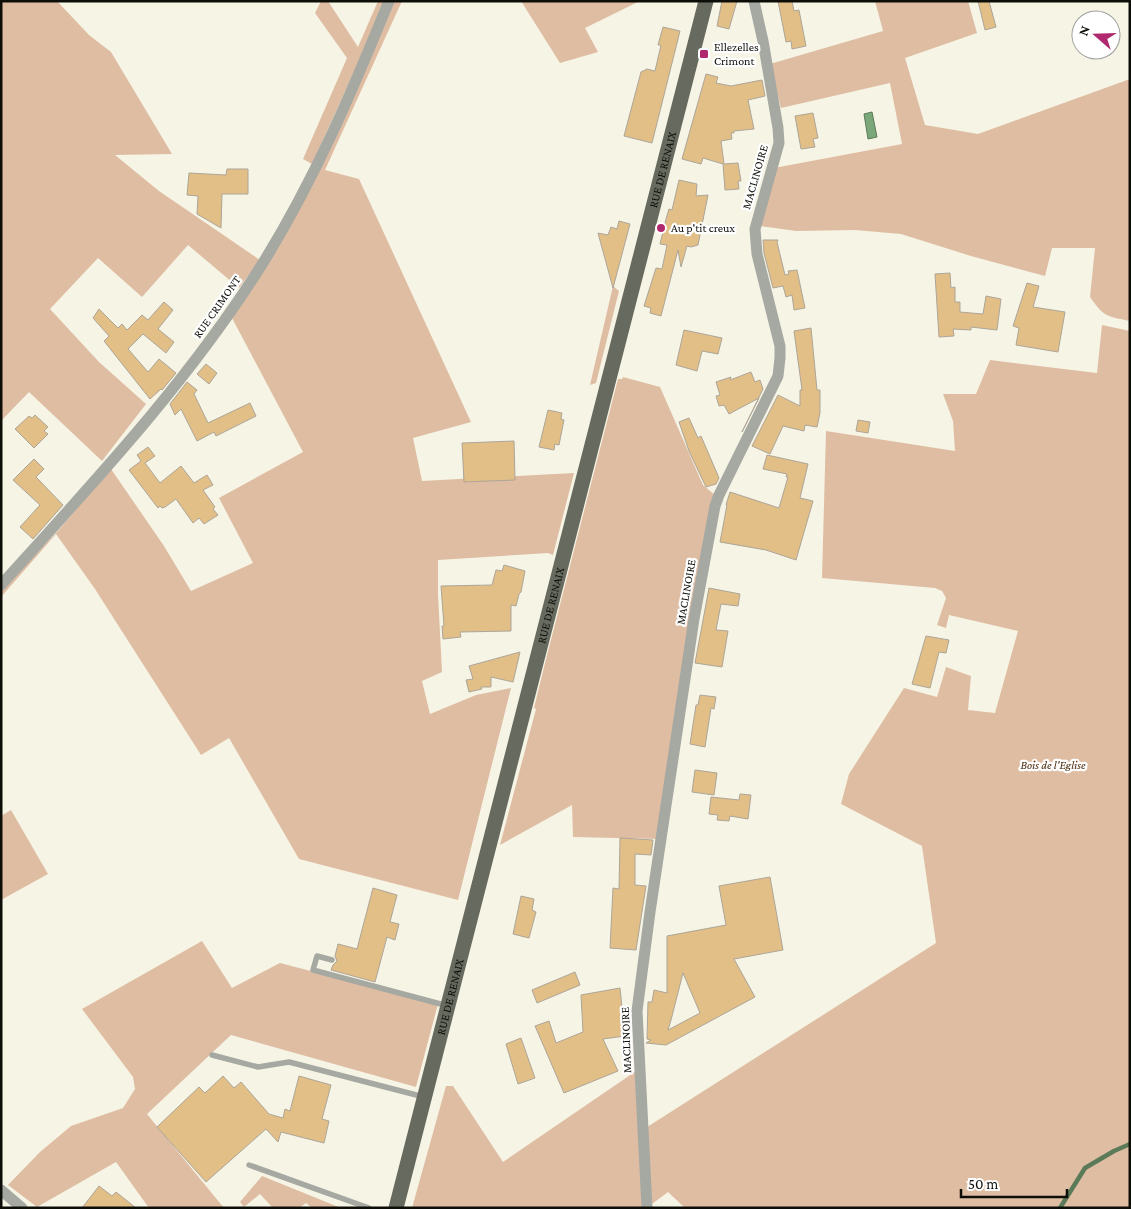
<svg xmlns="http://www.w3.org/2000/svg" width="1131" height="1209" font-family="'Crimson Pro',serif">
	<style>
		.green { fill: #dfbda3 }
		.water { fill: #7aa87a; stroke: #5a7a58 }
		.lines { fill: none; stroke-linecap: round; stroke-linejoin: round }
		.stream { stroke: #5a7a58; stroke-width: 4.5 }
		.building { fill: #e1bf86; stroke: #ada599; fill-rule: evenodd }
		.lane { stroke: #a6a8a2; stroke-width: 5.5 }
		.street { stroke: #a6a8a2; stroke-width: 11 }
		.primary { stroke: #666a5f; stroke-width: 15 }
		.poi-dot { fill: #b0296e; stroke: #fff; stroke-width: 2 }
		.labels { text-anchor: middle; stroke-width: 4.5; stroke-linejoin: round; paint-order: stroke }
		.poi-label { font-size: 12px; fill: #0e0e09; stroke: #fff; text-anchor: start }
		.street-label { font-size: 12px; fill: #0e0e09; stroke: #fff }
		.park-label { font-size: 12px; font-style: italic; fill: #411f00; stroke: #fff }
	</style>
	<rect width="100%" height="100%" fill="#f6f4e5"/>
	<path class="green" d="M 1,1 L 57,1 L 89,35 L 111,52 L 172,154 L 115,155 L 159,191 L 260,260 L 239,288 L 188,245 L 142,297 L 98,258 L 50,309 L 99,362 L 146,404 L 102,461 L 29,392 L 1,421 Z
		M 321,1 L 328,1 L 358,47 L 378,1 L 384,1 L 362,54 L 312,164 L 303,159 L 347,58 L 315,13 Z
		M 394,1 L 402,1 L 325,170 L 359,179 L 471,422 L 413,438 L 422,481 L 574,473 L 553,555 L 548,553 L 438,560 L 438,594 L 442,672 L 422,681 L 430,714 L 476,695 L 511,688 L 458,900 L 299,859 L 229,738 L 201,755 L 95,589 L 56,534 L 1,597 L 1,591 L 56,533 L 111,469 L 164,546 L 191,591 L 253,563 L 219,498 L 303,452 L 232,318 L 368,64 Z
		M 521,1 L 640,1 L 585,28 L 598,52 L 560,63 Z
		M 875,1 L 968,1 L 977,33 L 905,58 L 925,125 L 978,134 L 1130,79 L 1130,321 C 1106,316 1104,317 1090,297 L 1095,248 L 1052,248 L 1045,276 L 971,256 L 901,234 L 855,230 L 796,231 L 760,226 L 774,168 L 902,144 L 890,83 L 781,108 L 770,64 L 883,31 Z
		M 613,286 L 619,291 L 596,383 L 590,385 Z
		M 1102,325 L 1130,331 L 1130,1208 L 685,1208 L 668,1192 L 648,1207 L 644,1129 L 936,943 L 922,846 L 841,804 L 849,774 L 904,688 L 937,697 L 946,667 L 971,676 L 968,710 L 995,713 L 1018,631 L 949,615 L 946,628 L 937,625 L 946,598 L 942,591 L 935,588 L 822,578 L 826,431 L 955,451 L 953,421 L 943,394 L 976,394 L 990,360 L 1097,373 Z
		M 623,377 L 660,387 L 703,485 L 716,496 L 660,839 L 573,837 L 572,805 L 500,845 L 536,709 L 534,708 L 544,667 L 618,379 L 622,379 Z
		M 11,810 L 48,874 L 1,900 L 1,816 Z
		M 202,941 L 232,988 L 280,963 L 438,1004 L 416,1087 L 231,1035 L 147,1114 L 224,1208 L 149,1208 L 116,1162 L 37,1207 L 8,1185 L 40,1152 L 71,1126 L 123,1108 L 135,1089 L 133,1077 L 82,1009 Z
		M 639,1069 L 642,1208 L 412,1208 L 446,1086 L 453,1086 L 503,1162 Z
		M 262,1176 L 341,1208 L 312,1208 L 306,1203 L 299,1208 L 273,1208 L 260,1194 L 244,1207 L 240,1202 Z"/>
	<path class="water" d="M 872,112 L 877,137 L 868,139 L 864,114 Z"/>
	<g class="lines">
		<path class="stream" d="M 1060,1208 L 1085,1168 L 1114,1151 L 1130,1144"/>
	</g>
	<path class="building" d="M 722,1 L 737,1 L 729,29 L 717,26 Z
		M 778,1 L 792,1 L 794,11 L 799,10 L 806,46 L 792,49 L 791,41 L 786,42 Z
		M 978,1 L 989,1 L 996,27 L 985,30 Z
		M 663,27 L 680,31 L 652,143 L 624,136 L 641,72 L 647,69 L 655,71 L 661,45 L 658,45 Z
		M 706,74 L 718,77 L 716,83 L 731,86 L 762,80 L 765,96 L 748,100 L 754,129 L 734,131 L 734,133 L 731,133 L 732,139 L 721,141 L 724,164 L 738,163 L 741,181 L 738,181 L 739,189 L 725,190 L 723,164 L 703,158 L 701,164 L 682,159 Z
		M 813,113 L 818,138 L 813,139 L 815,147 L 801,149 L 795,116 Z
		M 227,169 L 248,169 L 248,194 L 222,194 L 221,228 L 197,214 L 198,196 L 187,195 L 189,173 L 226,175 Z
		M 679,180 L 697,184 L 696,196 L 708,195 L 698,245 L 691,247 L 687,246 L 681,267 L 678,250 L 661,316 L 650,313 L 651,308 L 644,306 L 656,268 L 662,269 L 667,245 L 660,244 L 666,219 L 669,209 L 672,210 Z
		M 619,221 L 630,224 L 613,288 L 598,233 L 608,235 L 611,227 L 617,229 Z
		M 763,240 L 778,240 L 777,242 L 785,275 L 789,274 L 788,271 L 797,270 L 805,308 L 794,310 L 792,295 L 786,297 L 783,286 L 773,288 L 764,253 Z
		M 950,273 L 951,288 L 955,287 L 955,302 L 960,302 L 960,312 L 983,314 L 986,296 L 1001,299 L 997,330 L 971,327 L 971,330 L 953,329 L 954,336 L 939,337 L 935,274 Z
		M 1027,283 L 1039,286 L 1033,307 L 1065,312 L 1058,352 L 1016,345 L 1019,328 L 1013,326 Z
		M 164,302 L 173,310 L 158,329 L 174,342 L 166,353 L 143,334 L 128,349 L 148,372 L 159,359 L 176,373 L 162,390 L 161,389 L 150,399 L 104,341 L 109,336 L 93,318 L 99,309 L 118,328 L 122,324 L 127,330 L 142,315 L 148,320 Z
		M 811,328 L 817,390 L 820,390 L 820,413 L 817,427 L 805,425 L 804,431 L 783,426 L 770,454 L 752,446 L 778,395 L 800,406 L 800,390 L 802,390 L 794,331 Z
		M 684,330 L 722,338 L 718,354 L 702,351 L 697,371 L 676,365 Z
		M 206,364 L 217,373 L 209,384 L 197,374 Z
		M 751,372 L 755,382 L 760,380 L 763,389 L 742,432 L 759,398 L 729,414 L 724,405 L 719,406 L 716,396 L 720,395 L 716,382 L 731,377 L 730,380 Z
		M 187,382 L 197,390 L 194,394 L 208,423 L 250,403 L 256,416 L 216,436 L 214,432 L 197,441 L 181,409 L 175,415 L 170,404 Z
		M 548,410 L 562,413 L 561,419 L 564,420 L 559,445 L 555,444 L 554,450 L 539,447 Z
		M 35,415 L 48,427 L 44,431 L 48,434 L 34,448 L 15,429 L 29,416 L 32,418 Z
		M 689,418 L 698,438 L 701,436 L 719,478 L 716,484 L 706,487 L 689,451 L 679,422 Z
		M 858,420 L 870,422 L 868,433 L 856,431 Z
		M 514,441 L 515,480 L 464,482 L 462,443 Z
		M 148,447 L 155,456 L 145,463 L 160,483 L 181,466 L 194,483 L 207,475 L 213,485 L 203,490 L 215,507 L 213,509 L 218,515 L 204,524 L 199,518 L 193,523 L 176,499 L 165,507 L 162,508 L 160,506 L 158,508 L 129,470 L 141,461 L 137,455 Z
		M 767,455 L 808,464 L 800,498 L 813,501 L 796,560 L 766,550 L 720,542 L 727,505 L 726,505 L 730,492 L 779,508 L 788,477 L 786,477 L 787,474 L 763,469 Z
		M 34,459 L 44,469 L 36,477 L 63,505 L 33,539 L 20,527 L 40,505 L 13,480 Z
		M 504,565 L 525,571 L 521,592 L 519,594 L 516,606 L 511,605 L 511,631 L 460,632 L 461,637 L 443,639 L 442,626 L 444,626 L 441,586 L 492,585 L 496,570 L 502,571 Z
		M 709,588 L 740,594 L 738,606 L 721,604 L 716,630 L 728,631 L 722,667 L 695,663 Z
		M 926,636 L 949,640 L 946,653 L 939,652 L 930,688 L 912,684 Z
		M 520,652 L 513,682 L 491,677 L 491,687 L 481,687 L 482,689 L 469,692 L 466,680 L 473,679 L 469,666 Z
		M 700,695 L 716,697 L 714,709 L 711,708 L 705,747 L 690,744 L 696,705 L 698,705 Z
		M 695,770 L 717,773 L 714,795 L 692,792 Z
		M 740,794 L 751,795 L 748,819 L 730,816 L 729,821 L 717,820 L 718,815 L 709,814 L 711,797 L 739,800 Z
		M 620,838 L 653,840 L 651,855 L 635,854 L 635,885 L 646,886 L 636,950 L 610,948 L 613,888 L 619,889 Z
		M 770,877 L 783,950 L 734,959 L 755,997 L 666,1045 L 646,1043 L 651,1040 L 647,1039 L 648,1002 L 652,1002 L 654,990 L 667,993 L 667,936 L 726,925 L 719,886 ZM 683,973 L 700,1013 L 668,1030 L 671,1020 Z
		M 373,888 L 397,895 L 390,922 L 399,924 L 395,940 L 387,937 L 375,982 L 331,970 L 333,965 L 337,961 L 335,956 L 338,944 L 357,949 Z
		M 521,896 L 534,899 L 532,910 L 536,912 L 529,938 L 513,934 Z
		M 575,972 L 580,985 L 537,1003 L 532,990 Z
		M 620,988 L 625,1036 L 603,1039 L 618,1071 L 564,1093 L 535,1026 L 549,1021 L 556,1043 L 583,1032 L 581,995 Z
		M 521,1038 L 535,1078 L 518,1084 L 506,1044 Z
		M 223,1076 L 234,1088 L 241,1082 L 269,1114 L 283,1118 L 285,1109 L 290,1111 L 299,1076 L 331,1085 L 322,1119 L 329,1121 L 324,1143 L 281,1132 L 278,1142 L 266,1129 L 206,1182 L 157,1127 L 199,1087 L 205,1093 Z
		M 99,1186 L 112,1196 L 116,1192 L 136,1208 L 82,1208 Z"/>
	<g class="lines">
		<path class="lane" d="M 332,960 L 317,956 L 313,970 L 448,1006
			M 212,1055 L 258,1067 L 289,1062 L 424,1097
			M 249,1165 L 369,1208"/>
		<path class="street" d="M 1,585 C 93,483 188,382 261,266 C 313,183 352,92 389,1
			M 1,1190 L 22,1208
			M 647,1208 L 637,1011 L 650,912 L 694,619 L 715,506 L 719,495 L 778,376 L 780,358 L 780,346 L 757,254 L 755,229 L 779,143 L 778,128 L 763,41 L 754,1"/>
		<path class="primary" id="s1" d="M 396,1208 L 706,1"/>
	</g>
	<g class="poi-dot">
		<rect x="699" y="49" width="10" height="10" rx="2.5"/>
		<circle cx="661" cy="228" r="5"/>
	</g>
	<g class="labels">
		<g class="poi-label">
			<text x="714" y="51">Ellezelles<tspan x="714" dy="14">Crimont</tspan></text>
			<text x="671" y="232">Au p'tit creux</text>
		</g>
		<g class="street-label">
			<text dy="4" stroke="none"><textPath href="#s1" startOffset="1072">RUE DE RENAIX</textPath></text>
			<text transform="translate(755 177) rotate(-74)" y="4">MACLINOIRE</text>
			<text transform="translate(217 307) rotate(-55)" y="4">RUE CRIMONT</text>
			<text transform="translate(686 592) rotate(-80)" y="4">MACLINOIRE</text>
			<text dy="4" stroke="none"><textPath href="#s1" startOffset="622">RUE DE RENAIX</textPath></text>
			<text dy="4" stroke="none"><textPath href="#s1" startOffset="218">RUE DE RENAIX</textPath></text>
			<text transform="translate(626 1040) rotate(-92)" y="4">MACLINOIRE</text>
		</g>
		<g class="park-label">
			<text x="1053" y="769">Bois de l'Eglise</text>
		</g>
	</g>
	<rect width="1131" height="1209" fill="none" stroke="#0e0e09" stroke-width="5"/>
	<g transform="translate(1096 35) rotate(290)"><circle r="24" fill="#ffffff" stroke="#9f9f9d"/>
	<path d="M0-4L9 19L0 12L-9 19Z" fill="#b0296e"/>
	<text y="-8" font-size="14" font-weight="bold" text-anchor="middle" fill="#0e0e09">N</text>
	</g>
	<path d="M961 1189v8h106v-8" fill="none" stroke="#0e0e09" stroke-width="2.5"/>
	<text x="968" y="1189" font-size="15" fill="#0e0e09" stroke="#ffffff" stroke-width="4" paint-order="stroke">50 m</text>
</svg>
